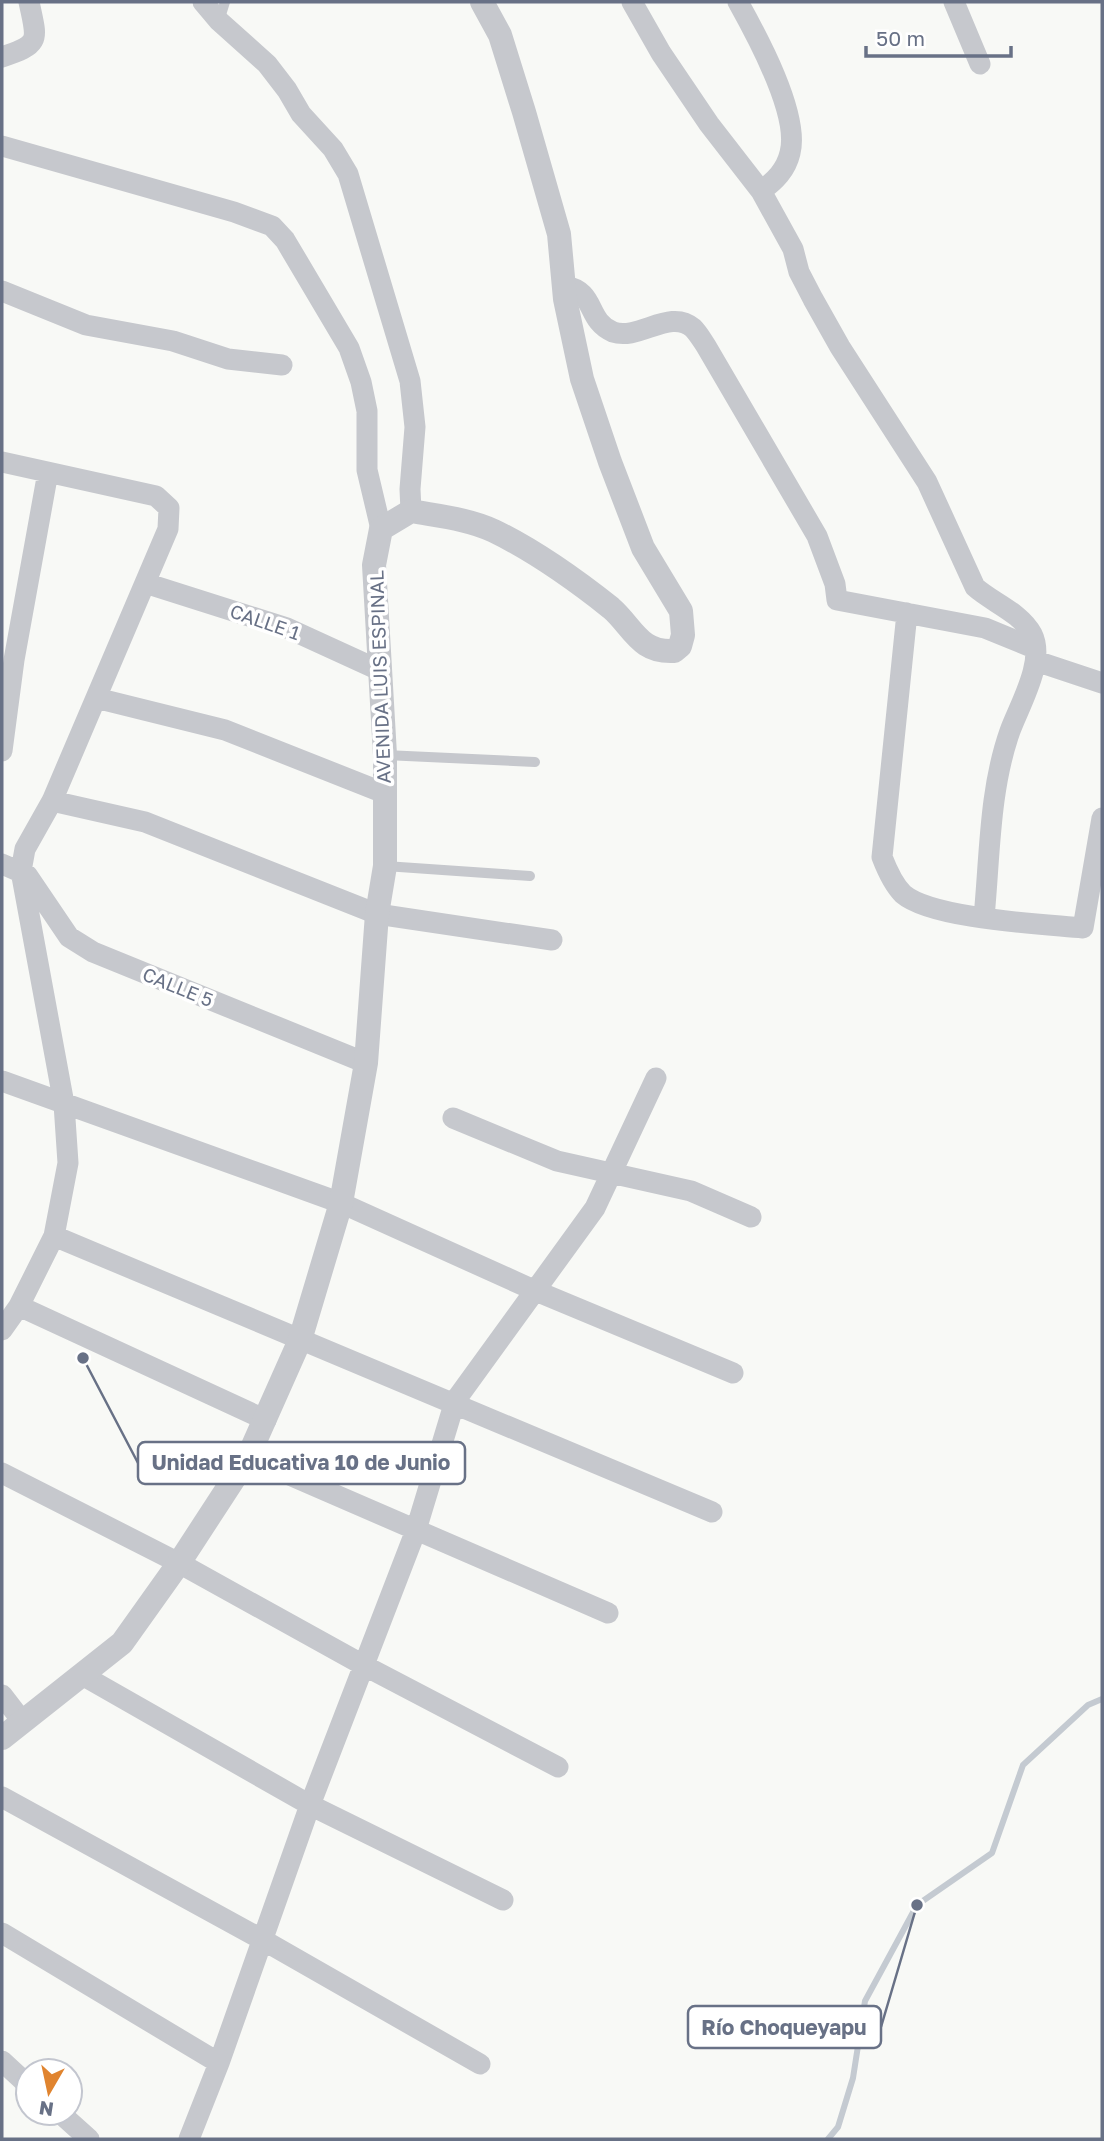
<svg xmlns="http://www.w3.org/2000/svg" width="1104" height="2141" font-family="'Golos Text',sans-serif">
	<style>
		.lines { fill: none; stroke-linecap: round; stroke-linejoin: round }
		.stream { stroke: #c4cad1; stroke-width: 6 }
		.service { stroke: #c6c8cd; stroke-width: 10 }
		.minor { stroke: #c6c8cd; stroke-width: 21 }
		.tertiary { stroke: #c6c8cd; stroke-width: 24 }
		.labels { text-anchor: middle; stroke-width: 7; stroke-linejoin: round; paint-order: stroke }
		.street-label { font-size: 19px; fill: #687186; stroke: #fff }
		.leader { fill: none; stroke: #687186; stroke-width: 2.5 }
		.callout-dot { fill: #687186; stroke: #fff; stroke-width: 2.5 }
		.callout { fill: #fff; stroke: #687186; stroke-width: 2.5 }
		.callout-label { font-size: 21px; text-anchor: middle; font-weight: bold; fill: #687186 }
	</style>
	<rect width="100%" height="100%" fill="#f8f9f6"/>
	<g class="lines">
		<path class="stream" d="M 828,2139 L 838,2127 L 853,2078 L 865,2001 L 917,1905 L 992,1853 L 1023,1765 L 1088,1705 L 1102,1699"/>
		<path class="service" d="M 219,21 L 225,2
			M 385,755 L 535,762
			M 385,866 L 530,876"/>
		<path class="minor" d="M 203,2 L 219,21 L 267,64 L 287,90 L 301,114 L 333,149 L 348,174 L 410,381 L 415,427 L 410,489 L 411,511
			M 632,2 L 661,53 L 709,124 L 761,191 L 793,249 L 799,272 L 813,299 L 840,347 L 927,482 L 975,587 C 993,603 1020,612 1032,634 C 1046,661 1019,706 1010,731 C 989,790 990,856 984,917
			M 738,2 C 757,36 800,115 790,153 C 786,170 775,181 761,191
			M 954,2 L 980,64
			M 2,57 C 42,44 37,40 29,2
			M 2,146 L 234,212 L 272,226 L 285,240 L 349,348 L 361,382 L 367,411 L 367,470 L 381,529
			M 564,286 C 597,291 585,320 613,332 C 639,341 670,308 693,328 C 698,333 702,340 706,346 L 817,536 L 835,584 L 837,600 L 985,628 L 1034,648
			M 2,291 L 86,325 L 173,341 L 228,359 L 282,365
			M 2,462 L 156,496 L 169,508 L 168,529 L 52,801 L 25,849 L 21,871 L 64,1104 L 68,1163 L 54,1236 L 19,1306 L 2,1330
			M 145,583 L 287,628 L 381,671
			M 907,613 L 882,857 C 887,870 893,884 903,894 C 932,919 1043,924 1083,928 L 1102,818
			M 1036,661 L 1102,683
			M 96,698 L 225,730 L 384,793
			M 2,751 L 14,660 L 48,472
			M 52,801 L 145,822 L 377,914 L 552,940
			M 2,864 L 27,875 L 69,937 L 93,952 L 366,1063
			M 2,1081 L 341,1203 L 536,1291 L 733,1373
			M 453,1118 L 557,1161 L 691,1191 L 751,1217
			M 54,1236 C 273,1328 493,1418 712,1512
			M 19,1306 L 266,1420
			M 248,1457 L 608,1613
			M 2,1473 L 179,1563 L 365,1666 L 558,1767
			M 82,1675 L 310,1805 L 503,1900
			M 2,1695 L 22,1721
			M 2,1797 L 263,1940 L 480,2064
			M 2,1933 L 219,2063
			M 2,2061 L 28,2085
			M 60,2113 L 89,2139
			M 189,2139 L 219,2063 L 310,1805 L 416,1530 L 455,1401 L 595,1208 L 656,1078"/>
		<path class="tertiary" d="M 2,1738 L 122,1643 L 179,1563 L 248,1457 L 300,1340 L 341,1203 L 366,1063 L 377,914 L 385,866 L 385,755 L 374,565 L 381,529 L 411,511 C 438,516 469,519 494,531 C 533,550 577,581 611,608 C 633,627 639,653 674,651 L 680,646 L 683,635 L 681,611 L 643,548 L 610,462 L 582,379 L 565,299 L 559,234 L 524,112 L 500,35 L 482,2"/>
	</g>
	<g class="labels">
		<g class="street-label">
			<text transform="translate(265 622) rotate(19)" y="7">CALLE 1</text>
			<text transform="translate(380 677) rotate(-92)" y="7">AVENIDA LUIS ESPINAL</text>
			<text transform="translate(178 987) rotate(22)" y="7">CALLE 5</text>
		</g>
	</g>
	<path class="leader" d="M83 1358L138 1463M917 1905L881 2027"/>
	<g class="callout-dot">
		<circle cx="83" cy="1358" r="7"/>
		<circle cx="917" cy="1905" r="7"/>
	</g>
	<g class="callout">
		<rect x="138" y="1442" width="327" height="42" rx="7"/>
		<rect x="688" y="2006" width="193" height="42" rx="7"/>
	</g>
	<g class="callout-label">
		<text x="301" y="1470">Unidad Educativa 10 de Junio</text>
		<text x="784" y="2035">Río Choqueyapu</text>
	</g>
	<rect width="1104" height="2141" fill="none" stroke="#687186" stroke-width="7"/>
	<g transform="translate(49 2092) rotate(189)"><circle r="33" fill="#ffffff" stroke="#c3c6cf" stroke-width="2"/>
	<path d="M0-5L12 26L0 18L-12 26Z" fill="#e0842f"/>
	<text y="-10" font-size="19" font-weight="bold" text-anchor="middle" fill="#687186">N</text>
	</g>
	<path d="M866 46v10h145v-10" fill="none" stroke="#687186" stroke-width="3.5"/>
	<text x="876" y="46" font-size="21" fill="#687186" stroke="#ffffff" stroke-width="5" paint-order="stroke">50 m</text>
</svg>
